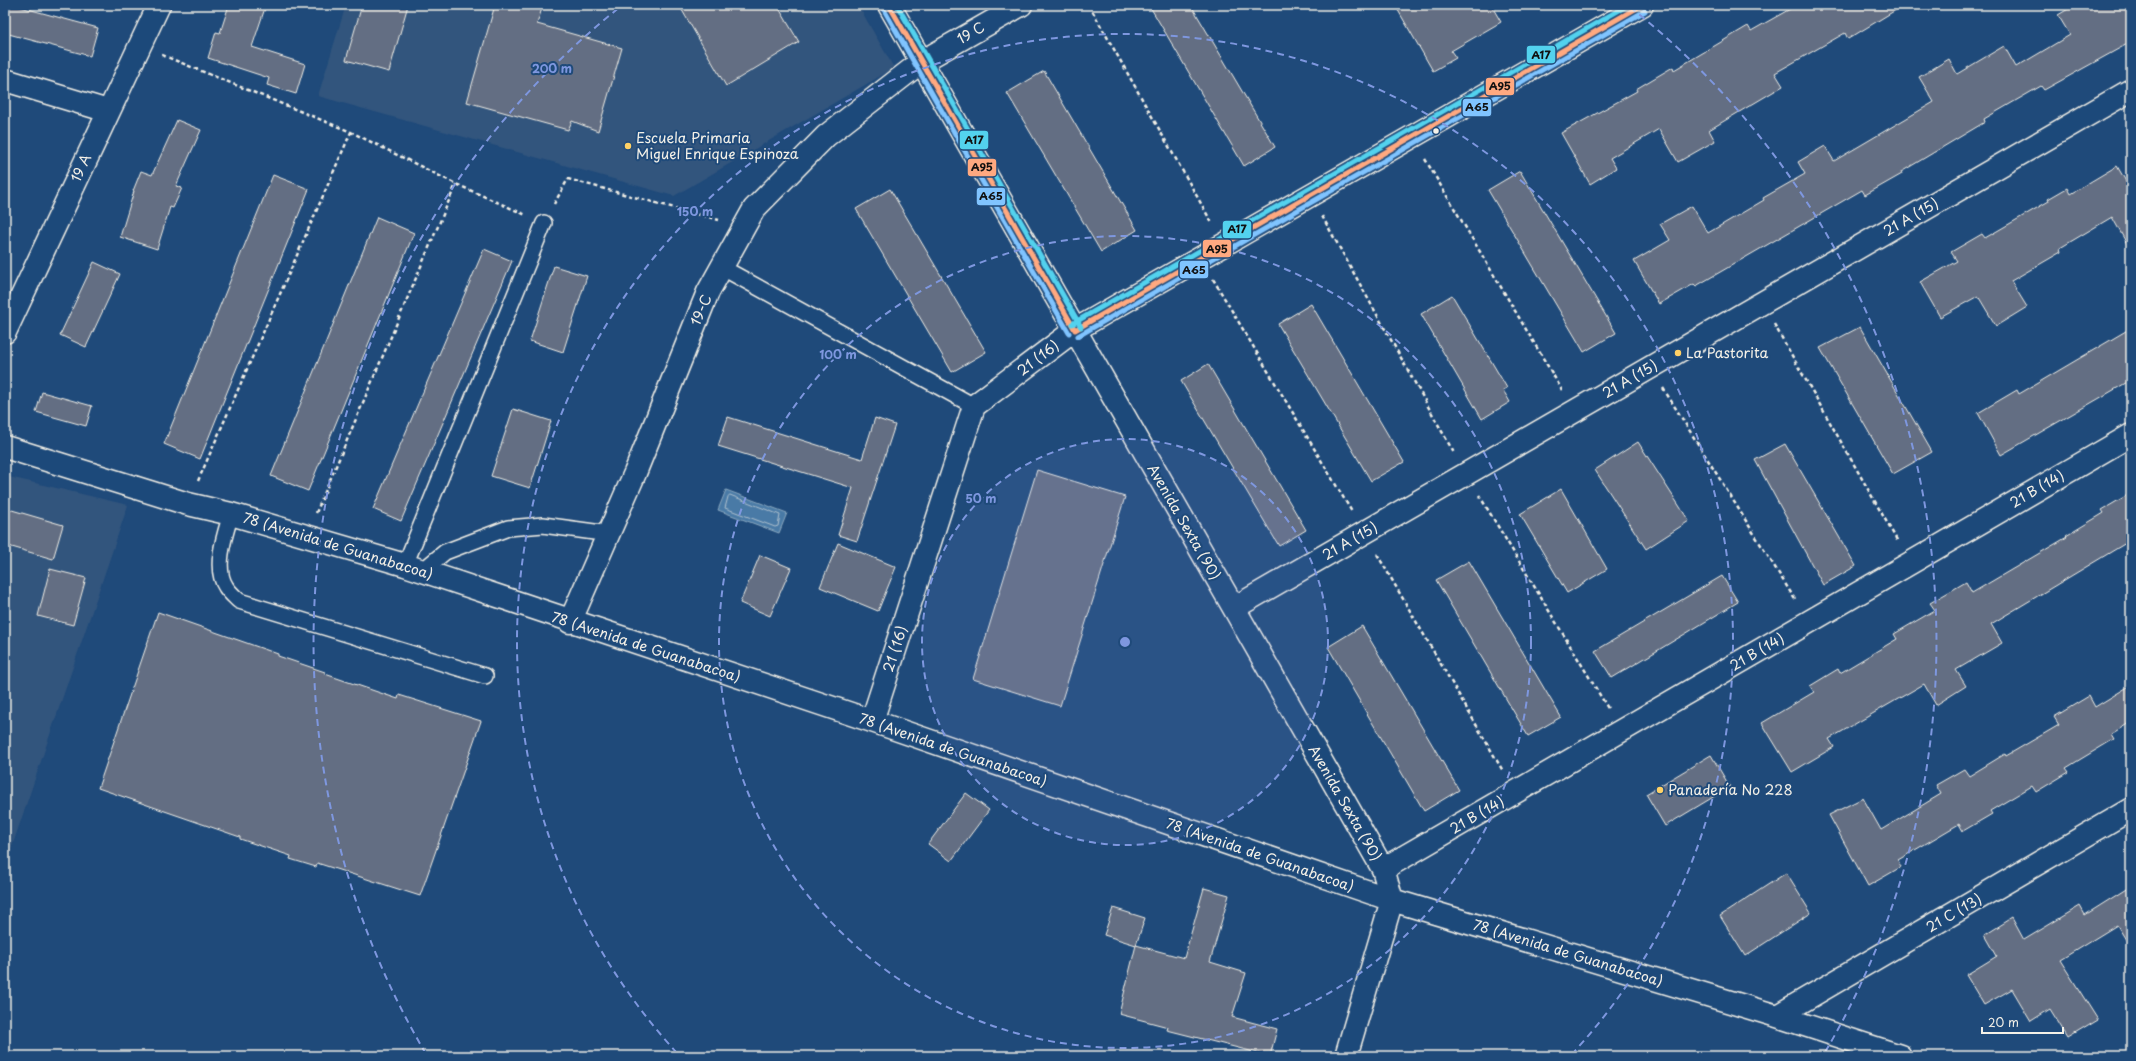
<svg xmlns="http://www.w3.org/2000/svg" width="2136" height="1061" font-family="'Playpen Sans',sans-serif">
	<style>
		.built { fill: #33557d }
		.water { fill: #497aa6; stroke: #8daac0 }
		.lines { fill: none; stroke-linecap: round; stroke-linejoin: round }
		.shore { stroke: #b0c1ce; stroke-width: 1 }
		.building { fill: #636e83; stroke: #f4f1e8 }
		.service-casing { stroke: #f4f1e8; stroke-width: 18 }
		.minor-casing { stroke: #f4f1e8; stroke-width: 25 }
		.tertiary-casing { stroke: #f4f1e8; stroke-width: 25 }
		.path { stroke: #f4f1e8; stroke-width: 2.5; stroke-dasharray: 4 3; stroke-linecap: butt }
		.service { stroke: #1f4a7a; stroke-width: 15 }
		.minor { stroke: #1f4a7a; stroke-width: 22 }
		.tertiary { stroke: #1f4a7a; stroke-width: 22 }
		.bus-1-casing { stroke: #1f4a7a; stroke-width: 8 }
		.bus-2-casing { stroke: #1f4a7a; stroke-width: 8 }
		.bus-3-casing { stroke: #1f4a7a; stroke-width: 8 }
		.bus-1 { stroke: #ffa980; stroke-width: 5 }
		.bus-2 { stroke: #80c4ff; stroke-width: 5 }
		.bus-3 { stroke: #53d2ee; stroke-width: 5 }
		.ring { fill: none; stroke: #7e97df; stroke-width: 2; stroke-dasharray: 7 5 }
		.bus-dot { fill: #f4f1e8; stroke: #1f4a7a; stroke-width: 1.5 }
		.poi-dot { fill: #ffd166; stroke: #1f4a7a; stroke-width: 1.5 }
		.labels { text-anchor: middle; stroke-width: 4; stroke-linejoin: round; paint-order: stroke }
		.street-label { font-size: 14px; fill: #f4f1e8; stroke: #1f4a7a }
		.poi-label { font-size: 14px; fill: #f4f1e8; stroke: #1f4a7a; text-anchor: start }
		.centre { fill: #7e97df; stroke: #1f4a7a; stroke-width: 2 }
		.ring-label { font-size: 12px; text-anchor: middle; font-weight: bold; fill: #7e97df; stroke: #1f4a7a; stroke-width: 4; stroke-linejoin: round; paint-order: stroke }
		.line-badge { stroke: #1f4a7a; stroke-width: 1.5 }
		.pale-badge-label { font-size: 11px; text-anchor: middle; font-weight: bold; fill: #111 }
	</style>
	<rect width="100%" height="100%" fill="#1f4a7a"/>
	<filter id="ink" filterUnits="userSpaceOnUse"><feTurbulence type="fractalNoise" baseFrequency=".025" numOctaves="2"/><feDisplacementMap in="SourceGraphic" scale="8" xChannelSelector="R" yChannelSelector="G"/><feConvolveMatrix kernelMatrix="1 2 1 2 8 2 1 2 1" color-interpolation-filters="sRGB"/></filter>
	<g filter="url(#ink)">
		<path class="built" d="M 346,5 L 858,5 L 894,68 L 674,196 L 318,96 Z
			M 5,476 L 128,505 L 5,867 Z"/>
		<path class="water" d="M 726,490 L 787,513 L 779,533 L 718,510 Z"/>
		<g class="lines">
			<path class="shore" d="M 730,495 L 780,515 L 778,526 L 775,527 L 725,508 L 728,497 Z"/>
		</g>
		<path class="building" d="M 5,5 L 13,5 L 98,28 L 90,56 L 5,33 Z
			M 229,5 L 266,5 L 252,47 L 305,64 L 296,94 L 267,85 L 269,78 L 208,58 L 216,32 L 220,33 Z
			M 362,5 L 408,5 L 389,72 L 346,60 Z
			M 495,5 L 543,5 L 537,24 L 622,48 L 598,131 L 572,121 L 568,130 L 467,102 Z
			M 679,5 L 777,5 L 799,42 L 726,86 Z
			M 1149,5 L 1191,5 L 1275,147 L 1244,166 Z
			M 1395,5 L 1491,5 L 1501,22 L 1451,51 L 1456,58 L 1433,71 Z
			M 1797,5 L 1904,5 L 1848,39 L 1845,33 L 1775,73 L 1783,86 L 1709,130 L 1715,141 L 1678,162 L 1659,129 L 1610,158 L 1616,168 L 1590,184 L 1561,133 L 1637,91 L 1636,89 L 1673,67 L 1674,70 L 1748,26 L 1751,31 Z
			M 2075,5 L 2131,5 L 2131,42 L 2044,90 L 2041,86 L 1984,119 L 1985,122 L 1901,172 L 1902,174 L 1865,195 L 1862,190 L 1696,286 L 1694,284 L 1659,304 L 1634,261 L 1670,240 L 1660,224 L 1692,206 L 1708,233 L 1764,200 L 1763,198 L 1805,174 L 1798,162 L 1825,146 L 1834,161 L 1934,102 L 1919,77 L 1949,59 L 1957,74 L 2004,46 L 2016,67 L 2070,35 L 2058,15 Z
			M 1044,71 L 1137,230 L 1101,252 L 1007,93 Z
			M 177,120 L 201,130 L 176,186 L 182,188 L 173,208 L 170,207 L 157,249 L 120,237 L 134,191 L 133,191 L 141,171 L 152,175 Z
			M 2117,166 L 2131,190 L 2131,251 L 2112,217 L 2060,248 L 2061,252 L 2011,281 L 2027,307 L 1996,326 L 1978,296 L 1940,317 L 1920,282 L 1957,261 L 1951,252 L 1982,234 L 1985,238 L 2049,201 L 2048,199 L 2067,188 L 2070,194 Z
			M 1520,171 L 1616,333 L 1584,352 L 1488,190 Z
			M 273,175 L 309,189 L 200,459 L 164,444 Z
			M 890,189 L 986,352 L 952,372 L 856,209 Z
			M 377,217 L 414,233 L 308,491 L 271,476 Z
			M 484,249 L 512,261 L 401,521 L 373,509 Z
			M 94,262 L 120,274 L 86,347 L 60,335 Z
			M 554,266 L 587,276 L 563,352 L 530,341 Z
			M 1452,295 L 1507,388 L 1503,390 L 1510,402 L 1482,419 L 1421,314 Z
			M 1311,304 L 1404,462 L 1371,481 L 1278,324 Z
			M 1860,327 L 1932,452 L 1893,474 L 1820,348 Z
			M 2131,328 L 2131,380 L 2001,455 L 1978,413 L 2017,390 L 2019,394 Z
			M 1208,364 L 1306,530 L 1279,546 L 1181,381 Z
			M 42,392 L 92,406 L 86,426 L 36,412 Z
			M 513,409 L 551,421 L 530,488 L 491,476 Z
			M 728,417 L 862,459 L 875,418 L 895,425 L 857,541 L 838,535 L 853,488 L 718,446 Z
			M 1638,442 L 1689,521 L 1646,549 L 1595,470 Z
			M 1785,444 L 1856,566 L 1823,585 L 1755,460 Z
			M 1037,470 L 1125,497 L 1060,706 L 973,679 Z
			M 1561,489 L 1607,569 L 1567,593 L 1520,514 Z
			M 2131,493 L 2131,540 L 1991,624 L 2002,643 L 1956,670 L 1966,686 L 1936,705 L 1924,684 L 1829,739 L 1834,747 L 1792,772 L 1762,723 L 1814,692 L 1810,686 L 1838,669 L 1840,673 L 1897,639 L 1894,634 L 1935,610 L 1930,603 L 1966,582 L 1972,593 L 2067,537 L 2066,536 L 2104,513 L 2102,510 Z
			M 5,508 L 63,525 L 53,559 L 5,545 Z
			M 838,543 L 896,567 L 878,611 L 820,587 Z
			M 760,555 L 791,568 L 770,616 L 740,603 Z
			M 1469,561 L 1561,717 L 1528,736 L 1436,580 Z
			M 50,569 L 86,578 L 73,625 L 38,616 Z
			M 1722,576 L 1738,602 L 1612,678 L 1595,651 Z
			M 158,612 L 278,654 L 278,656 L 325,672 L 325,674 L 398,699 L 399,695 L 481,721 L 420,896 L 317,863 L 316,867 L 290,859 L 291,856 L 240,839 L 240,837 L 98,788 Z
			M 1362,626 L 1459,790 L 1424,811 L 1328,647 Z
			M 2131,685 L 2131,722 L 2111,734 L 2114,739 L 2066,768 L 2069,772 L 2036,792 L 2032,786 L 1990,811 L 1992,814 L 1963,831 L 1959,824 L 1898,860 L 1901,867 L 1868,886 L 1829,815 L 1863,798 L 1881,830 L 1941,794 L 1936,785 L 1964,769 L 1969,776 L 2005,754 L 2006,756 L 2059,725 L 2054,717 L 2089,696 L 2095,707 Z
			M 1711,755 L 1730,787 L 1665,826 L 1646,794 Z
			M 966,793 L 989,810 L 951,861 L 928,844 Z
			M 1786,873 L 1811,913 L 1745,956 L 1720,916 Z
			M 2131,886 L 2131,948 L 2117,925 L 2060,960 L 2098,1020 L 2068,1038 L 2050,1009 L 2031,1021 L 2012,989 L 1984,1005 L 1966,975 L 1997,956 L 1985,935 L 2012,918 L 2024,940 L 2080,906 L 2085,915 Z
			M 1204,888 L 1229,895 L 1210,962 L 1246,973 L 1232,1017 L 1277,1029 L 1270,1056 L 1167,1030 L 1168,1027 L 1119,1014 L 1136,945 L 1184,958 Z
			M 1113,908 L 1145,918 L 1136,945 L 1104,935 Z"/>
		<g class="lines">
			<defs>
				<path id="service" d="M 721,267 L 974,406
					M 231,514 C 225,534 213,568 226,587 C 229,592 235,597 239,601 L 485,676
					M 405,565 L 544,223
					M 422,571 L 445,552 L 508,528 L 543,525 L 609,534"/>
				<path id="minor" d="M 5,80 L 108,111
					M 5,332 L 159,5
					M 5,447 L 188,504 L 231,514 L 405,565 L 872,721 L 1392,900 L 1777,1016 L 1900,1056
					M 1234,608 L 2131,90
					M 570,622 L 635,473 L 708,292 L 754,209 L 826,136 L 921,62 L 1021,5
					M 872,721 L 974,406 L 1075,330 L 1383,869 L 1392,900 L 1346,1056
					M 1383,869 L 2131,435
					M 1777,1016 L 2131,809"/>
				<path id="tertiary" d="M 889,5 L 1075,330 L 1642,5"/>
			</defs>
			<use href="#service" class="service-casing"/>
			<use href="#minor" class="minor-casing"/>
			<use href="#tertiary" class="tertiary-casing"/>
			<path class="path" d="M 1089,5 L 1212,223
				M 162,55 L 351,132 L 456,184 L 526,215
				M 1425,159 L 1562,390
				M 554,204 L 568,179 L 719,220
				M 1322,216 L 1454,453
				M 1213,279 L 1352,512
				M 1774,324 L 1898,542
				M 1663,388 L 1796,601
				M 198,481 L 351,132
				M 1479,495 L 1609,710
				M 316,513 L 456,184
				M 1377,554 L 1503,771"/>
			<use href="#service" class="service"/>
			<use href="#minor" class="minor"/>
			<use href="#tertiary" class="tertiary"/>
			<defs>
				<path id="bus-1" d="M 889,5 L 1075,330
					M 1075,330 L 1642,5"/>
				<path id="bus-2" d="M 883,8 L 1069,333
					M 1078,336 L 1645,11"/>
				<path id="bus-3" d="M 897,5 L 1081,327
					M 1072,324 L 1628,5"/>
			</defs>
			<use href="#bus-1" class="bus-1-casing"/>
			<use href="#bus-2" class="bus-2-casing"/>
			<use href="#bus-3" class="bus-3-casing"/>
			<use href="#bus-1" class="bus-1"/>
			<use href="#bus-2" class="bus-2"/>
			<use href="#bus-3" class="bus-3"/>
		</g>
	</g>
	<circle cx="1125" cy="642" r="203" fill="#7e97df" fill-opacity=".12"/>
	<g class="ring">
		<circle cx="1125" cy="642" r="203"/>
		<circle cx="1125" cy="642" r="406"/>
		<path d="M677 1053A608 608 0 1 1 1573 1053"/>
		<path d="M426 1054A811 811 0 0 1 620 7M1630 7A811 811 0 0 1 1824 1054"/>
	</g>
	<circle class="bus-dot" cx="1436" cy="131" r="3.5"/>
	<g class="poi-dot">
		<circle cx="628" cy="146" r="4"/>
		<circle cx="1678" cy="353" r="4"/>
		<circle cx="1660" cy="790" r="4"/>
	</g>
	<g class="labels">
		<g class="street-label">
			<text transform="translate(971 33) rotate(-30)" y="5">19 C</text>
			<text transform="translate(81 168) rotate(-65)" y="5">19 A</text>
			<text transform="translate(1911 217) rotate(-30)" y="5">21 A (15)</text>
			<text transform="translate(701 310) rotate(-67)" y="5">19-C</text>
			<text transform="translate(1038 358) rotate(-37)" y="5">21 (16)</text>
			<text transform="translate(1630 379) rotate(-30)" y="5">21 A (15)</text>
			<text transform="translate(2037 489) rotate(-30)" y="5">21 B (14)</text>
			<text transform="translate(1184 522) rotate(60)" y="5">Avenida Sexta (90)</text>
			<text transform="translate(1350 541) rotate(-30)" y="5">21 A (15)</text>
			<text transform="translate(338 546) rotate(17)" y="5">78 (Avenida de Guanabacoa)</text>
			<text transform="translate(646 647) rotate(18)" y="5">78 (Avenida de Guanabacoa)</text>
			<text transform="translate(895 649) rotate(-72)" y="5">21 (16)</text>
			<text transform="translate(1757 652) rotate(-30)" y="5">21 B (14)</text>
			<text transform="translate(953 750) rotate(19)" y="5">78 (Avenida de Guanabacoa)</text>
			<text transform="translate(1345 803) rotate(60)" y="5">Avenida Sexta (90)</text>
			<text transform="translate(1477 815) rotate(-30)" y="5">21 B (14)</text>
			<text transform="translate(1260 855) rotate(19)" y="5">78 (Avenida de Guanabacoa)</text>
			<text transform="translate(1954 913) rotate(-30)" y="5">21 C (13)</text>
			<text transform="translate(1568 953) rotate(17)" y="5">78 (Avenida de Guanabacoa)</text>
		</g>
		<g class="poi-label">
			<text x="636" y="143">Escuela Primaria<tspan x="636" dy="16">Miguel Enrique Espinoza</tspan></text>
			<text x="1686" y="358">La Pastorita</text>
			<text x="1668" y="795">Panadería No 228</text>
		</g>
	</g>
	<circle cx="1125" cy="642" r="6" class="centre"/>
	<g class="ring-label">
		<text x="552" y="73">200 m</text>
		<text x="695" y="216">150 m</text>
		<text x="838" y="359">100 m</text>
		<text x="981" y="503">50 m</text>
	</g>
	<g class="line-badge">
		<rect x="1526" y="45" width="30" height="19" rx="4" fill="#53d2ee"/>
		<rect x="1485" y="77" width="30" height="19" rx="4" fill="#ffa980"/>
		<rect x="1462" y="98" width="30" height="19" rx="4" fill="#80c4ff"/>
		<rect x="959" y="130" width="30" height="20" rx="4" fill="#53d2ee"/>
		<rect x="967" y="158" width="30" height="19" rx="4" fill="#ffa980"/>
		<rect x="976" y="187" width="30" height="19" rx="4" fill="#80c4ff"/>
		<rect x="1222" y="220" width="30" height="19" rx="4" fill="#53d2ee"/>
		<rect x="1202" y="239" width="30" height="19" rx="4" fill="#ffa980"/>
		<rect x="1179" y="260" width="30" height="19" rx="4" fill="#80c4ff"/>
	</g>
	<g class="pale-badge-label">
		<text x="1541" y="59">A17</text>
		<text x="1500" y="90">A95</text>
		<text x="1477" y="111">A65</text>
		<text x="974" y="144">A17</text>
		<text x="982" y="171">A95</text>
		<text x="991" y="200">A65</text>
		<text x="1237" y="233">A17</text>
		<text x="1217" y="253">A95</text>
		<text x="1194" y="274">A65</text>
	</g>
	<rect width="2136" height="1061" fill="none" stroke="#1f4a7a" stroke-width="20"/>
	<rect x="10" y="10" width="2116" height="1041" fill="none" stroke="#f4f1e8" stroke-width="1.5" filter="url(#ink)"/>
	<path d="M1982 1027v6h81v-6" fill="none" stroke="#f4f1e8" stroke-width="2"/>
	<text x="1988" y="1027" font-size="12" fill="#f4f1e8" stroke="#1f4a7a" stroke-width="3" paint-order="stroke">20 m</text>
</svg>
